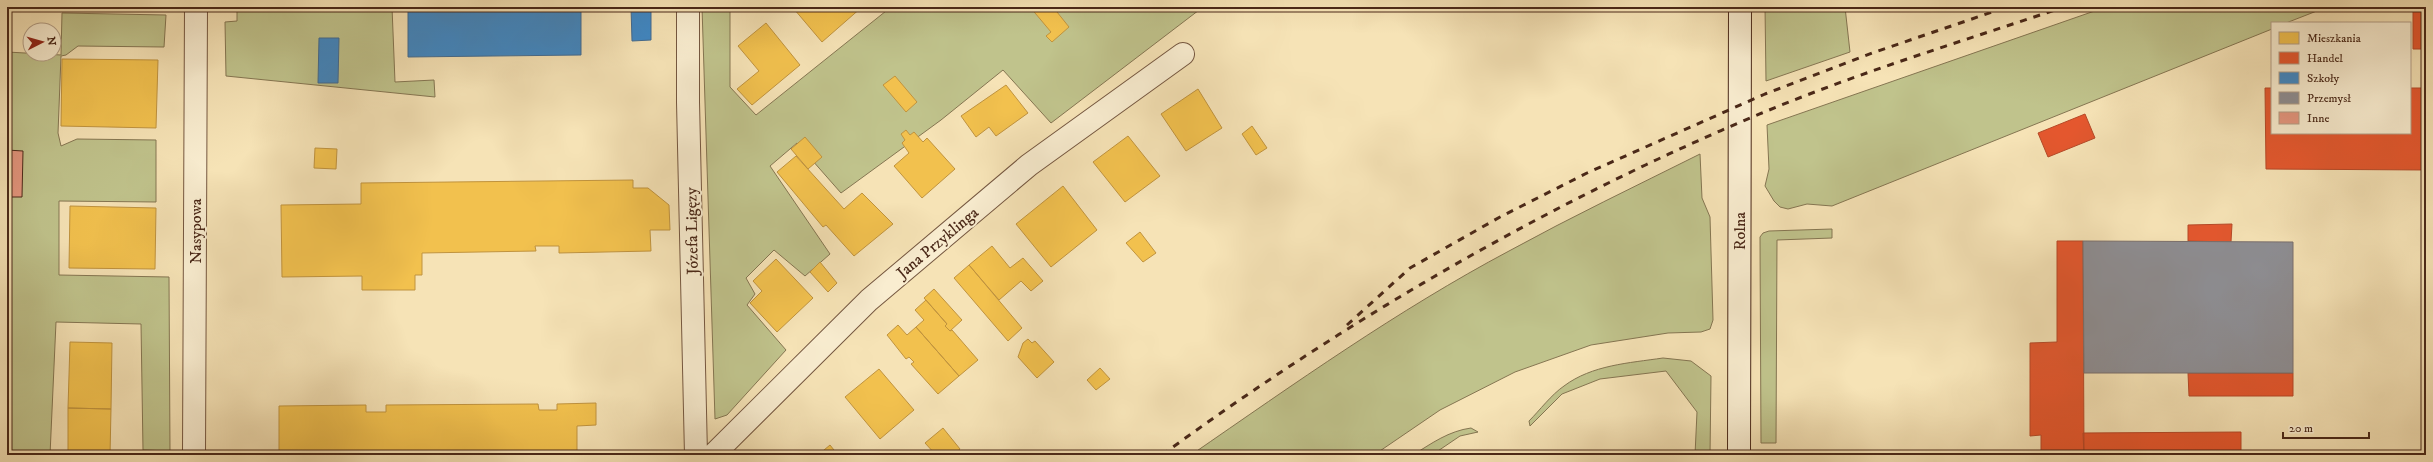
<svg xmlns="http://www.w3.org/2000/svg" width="2433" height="462" font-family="'IM FELL DW Pica',serif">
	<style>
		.green { fill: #c0c38c; stroke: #857652 }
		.homes { fill: #f2c14e; stroke: #c0933e }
		.shops { fill: #e4572e; stroke: #b64927 }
		.schools { fill: #3f88c5; stroke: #426b91 }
		.industry { fill: #8d8d92; stroke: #796f6d }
		.building { fill: #e5967f; stroke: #4a2818 }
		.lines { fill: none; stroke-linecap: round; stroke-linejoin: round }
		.street-casing { stroke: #755740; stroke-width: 24 }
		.secondary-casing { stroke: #4a2818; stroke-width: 24 }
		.street { stroke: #f9edd0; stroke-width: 22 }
		.secondary { stroke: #f9edd0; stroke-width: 22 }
		.rail { stroke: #4a2818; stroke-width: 3; stroke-dasharray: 7 7; stroke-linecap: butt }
		.labels { text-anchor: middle; stroke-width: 4; stroke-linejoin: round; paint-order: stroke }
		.street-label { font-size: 16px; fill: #4a2818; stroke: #f9edd0 }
	</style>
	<rect width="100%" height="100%" fill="#f6e3b6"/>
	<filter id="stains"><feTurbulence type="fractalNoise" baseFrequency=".005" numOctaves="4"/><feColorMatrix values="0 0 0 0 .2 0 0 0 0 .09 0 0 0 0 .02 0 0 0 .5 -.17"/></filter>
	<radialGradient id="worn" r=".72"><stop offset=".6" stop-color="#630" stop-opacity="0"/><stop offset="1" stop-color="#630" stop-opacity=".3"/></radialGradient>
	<path class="green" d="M 237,7 L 392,7 L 395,82 L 434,80 L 435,97 L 226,76 L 225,22 L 237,21 Z
		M 702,7 L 730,11 L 730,87 L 756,115 L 891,7 L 1203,7 L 1051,123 L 1003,70 L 941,120 L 841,193 L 797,143 L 770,166 L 830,254 L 805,276 L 774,250 L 746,278 L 755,294 L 747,305 L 786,350 L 727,415 L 715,419 Z
		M 1765,7 L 1845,7 L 1850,52 L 1766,81 Z
		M 2106,7 L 2327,7 L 2286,23 L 2272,23 L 2272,29 L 1832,206 L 1807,204 L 1788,209 L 1780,207 L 1774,201 L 1765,186 L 1769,169 L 1767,125 Z
		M 62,13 L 166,15 L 164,47 L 78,46 L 66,55 L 61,56 L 58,133 L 61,146 L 77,139 L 156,140 L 156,202 L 59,201 L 59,275 L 169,277 L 170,451 L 143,450 L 141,324 L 56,322 L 50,455 L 7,455 L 7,52 L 61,55 Z
		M 1700,154 L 1702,198 L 1710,217 L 1713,320 L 1710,329 L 1701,332 L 1668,333 L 1591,345 L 1515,372 L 1440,410 L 1374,455 L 1191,455 C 1294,384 1398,310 1509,251 C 1571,217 1636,186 1700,154 Z
		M 1832,229 L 1832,238 L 1777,240 L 1776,443 L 1761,443 L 1760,237 L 1763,233 L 1769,231 Z
		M 1663,358 L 1691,361 L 1711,376 L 1710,455 L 1695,455 L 1697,412 L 1666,371 L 1600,379 L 1562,394 L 1530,426 L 1529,421 C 1540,410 1551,395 1564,386 C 1592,365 1629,363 1663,358 Z
		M 1471,428 L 1478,432 L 1460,436 L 1432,455 L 1413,455 C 1432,443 1449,431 1471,428 Z"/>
	<path class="homes" d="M 796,7 L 862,7 L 822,42 L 794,9 Z
		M 1030,7 L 1053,7 L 1069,27 L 1052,42 L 1046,36 L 1051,32 Z
		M 766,23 L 800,65 L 752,105 L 737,89 L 759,71 L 738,46 Z
		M 62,59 L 158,60 L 156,128 L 61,126 Z
		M 895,76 L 917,102 L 906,112 L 883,85 Z
		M 1006,85 L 1028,113 L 996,136 L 989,127 L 976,137 L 961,116 Z
		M 1198,89 L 1222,128 L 1186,151 L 1161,114 Z
		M 1252,126 L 1267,148 L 1256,155 L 1242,134 Z
		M 906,130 L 910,135 L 914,132 L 923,142 L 927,138 L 955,169 L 922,198 L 894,166 L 909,153 L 902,143 L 905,140 L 901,134 Z
		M 1128,136 L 1160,176 L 1125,202 L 1093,162 Z
		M 805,137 L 822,157 L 808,169 L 791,149 Z
		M 315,148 L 337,149 L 336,169 L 314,168 Z
		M 796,156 L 844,209 L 862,193 L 893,224 L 854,256 L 826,225 L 823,227 L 777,172 Z
		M 633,180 L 633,188 L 648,188 L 669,205 L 670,230 L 650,230 L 651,251 L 559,253 L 559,246 L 535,246 L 536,251 L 422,253 L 422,275 L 415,275 L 415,290 L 362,290 L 362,276 L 282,277 L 281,205 L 361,204 L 361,183 Z
		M 1063,186 L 1097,230 L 1051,267 L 1016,224 Z
		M 70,206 L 156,208 L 155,269 L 69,268 Z
		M 1140,232 L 1156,253 L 1143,262 L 1126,243 Z
		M 992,246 L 1010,268 L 1023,258 L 1043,281 L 1031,291 L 1021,281 L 999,300 L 969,265 Z
		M 776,259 L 813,298 L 777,332 L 750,303 L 762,291 L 753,281 Z
		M 820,262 L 837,283 L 828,292 L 810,272 Z
		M 969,265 L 1022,328 L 1008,341 L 954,278 Z
		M 934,289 L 962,320 L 950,331 L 945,326 L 947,324 L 924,298 Z
		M 926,300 L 947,324 L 945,326 L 950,331 L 952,330 L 978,360 L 959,376 L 916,327 L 924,320 L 915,310 Z
		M 898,325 L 907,335 L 916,327 L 959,376 L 938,394 L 911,364 L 914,362 L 909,357 L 906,359 L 887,335 Z
		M 1028,339 L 1032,343 L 1035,341 L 1054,362 L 1037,378 L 1018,357 L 1023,343 Z
		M 70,342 L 112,343 L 111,409 L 68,408 Z
		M 1100,368 L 1110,379 L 1096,390 L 1087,380 Z
		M 879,369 L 914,410 L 880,439 L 845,397 Z
		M 596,403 L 596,425 L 577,426 L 577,455 L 279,455 L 279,406 L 366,405 L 366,412 L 386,412 L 386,405 L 538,404 L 539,410 L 557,410 L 557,404 Z
		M 68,408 L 111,409 L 110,455 L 68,455 Z
		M 943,428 L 960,449 L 953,455 L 936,455 L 925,443 Z
		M 830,445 L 838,455 L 818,455 Z"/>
	<path class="shops" d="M 2413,7 L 2426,7 L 2426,49 L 2413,49 Z
		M 2265,88 L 2272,88 L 2272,133 L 2410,133 L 2410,88 L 2426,88 L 2426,170 L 2266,169 Z
		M 2085,114 L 2095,138 L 2048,157 L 2038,133 Z
		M 2232,224 L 2231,242 L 2188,241 L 2188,225 Z
		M 2057,241 L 2083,241 L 2084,455 L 2041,455 L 2041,435 L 2030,436 L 2030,343 L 2057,342 Z
		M 2188,373 L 2293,373 L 2293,396 L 2189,396 Z
		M 2241,432 L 2241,455 L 2084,455 L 2083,433 Z"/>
	<path class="schools" d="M 408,7 L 621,7 L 621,9 L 581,9 L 581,55 L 408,57 Z
		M 631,7 L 651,7 L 651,40 L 632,41 Z
		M 319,38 L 339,38 L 338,83 L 318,83 Z"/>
	<path class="industry" d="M 2083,241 L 2293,242 L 2293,373 L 2084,373 Z"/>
	<path class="building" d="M 7,150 L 23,151 L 22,197 L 7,197 Z"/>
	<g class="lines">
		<defs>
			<path id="street" d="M 688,7 L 688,102 L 696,455
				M 194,455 L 196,7
				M 713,455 L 869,300 L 1029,165 L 1183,54"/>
			<path id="secondary" d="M 1739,455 L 1740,7"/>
		</defs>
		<use href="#street" class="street-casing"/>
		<use href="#secondary" class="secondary-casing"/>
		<use href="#street" class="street"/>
		<use href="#secondary" class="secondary"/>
		<path class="rail" d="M 1347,325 L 1410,268 L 1500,217 L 1587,173 L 1765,94 L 1875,52 L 2007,7
			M 1162,455 C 1348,319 1549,202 1762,113 C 1860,72 1963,41 2064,7"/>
	</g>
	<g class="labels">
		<g class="street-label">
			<text transform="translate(195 231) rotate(-90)" y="6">Nasypowa</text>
			<text transform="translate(691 231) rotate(-91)" y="6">Józefa Ligęzy</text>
			<text transform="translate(1739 231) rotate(-90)" y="6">Rolna</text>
			<text transform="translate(937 242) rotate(-40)" y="6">Jana Przyklinga</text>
		</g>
	</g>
	<rect width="2433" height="462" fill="none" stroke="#f6e3b6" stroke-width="24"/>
	<rect x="8" y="8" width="2417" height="446" fill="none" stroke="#4a2818" stroke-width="2"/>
	<rect x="12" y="12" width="2409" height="438" fill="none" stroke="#4a2818"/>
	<rect x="2271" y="22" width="140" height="112" fill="#f9edd0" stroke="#b39e86"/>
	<rect x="2279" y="32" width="20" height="12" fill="#f2c14e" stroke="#b39e86"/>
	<text x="2307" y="42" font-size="12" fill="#4a2818">Mieszkania</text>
	<rect x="2279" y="52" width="20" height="12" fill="#e4572e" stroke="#b39e86"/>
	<text x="2307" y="62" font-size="12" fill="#4a2818">Handel</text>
	<rect x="2279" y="72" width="20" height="12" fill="#3f88c5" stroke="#b39e86"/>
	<text x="2307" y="82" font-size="12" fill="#4a2818">Szkoły</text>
	<rect x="2279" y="92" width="20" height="12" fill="#8d8d92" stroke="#b39e86"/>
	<text x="2307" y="102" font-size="12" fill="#4a2818">Przemysł</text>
	<rect x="2279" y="112" width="20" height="12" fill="#e5967f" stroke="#b39e86"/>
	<text x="2307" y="122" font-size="12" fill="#4a2818">Inne</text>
	<g transform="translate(42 42) rotate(84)"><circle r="19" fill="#f9edd0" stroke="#b39e86"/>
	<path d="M0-3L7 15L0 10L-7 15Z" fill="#8f2418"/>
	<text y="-6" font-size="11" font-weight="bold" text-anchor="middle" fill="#4a2818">N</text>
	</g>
	<path d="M2283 432v6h86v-6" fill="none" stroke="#4a2818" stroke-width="2"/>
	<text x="2289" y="432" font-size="12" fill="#4a2818" stroke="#f9edd0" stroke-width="3" paint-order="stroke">20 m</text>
	<rect width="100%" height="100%" filter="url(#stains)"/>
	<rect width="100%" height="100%" fill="url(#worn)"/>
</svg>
